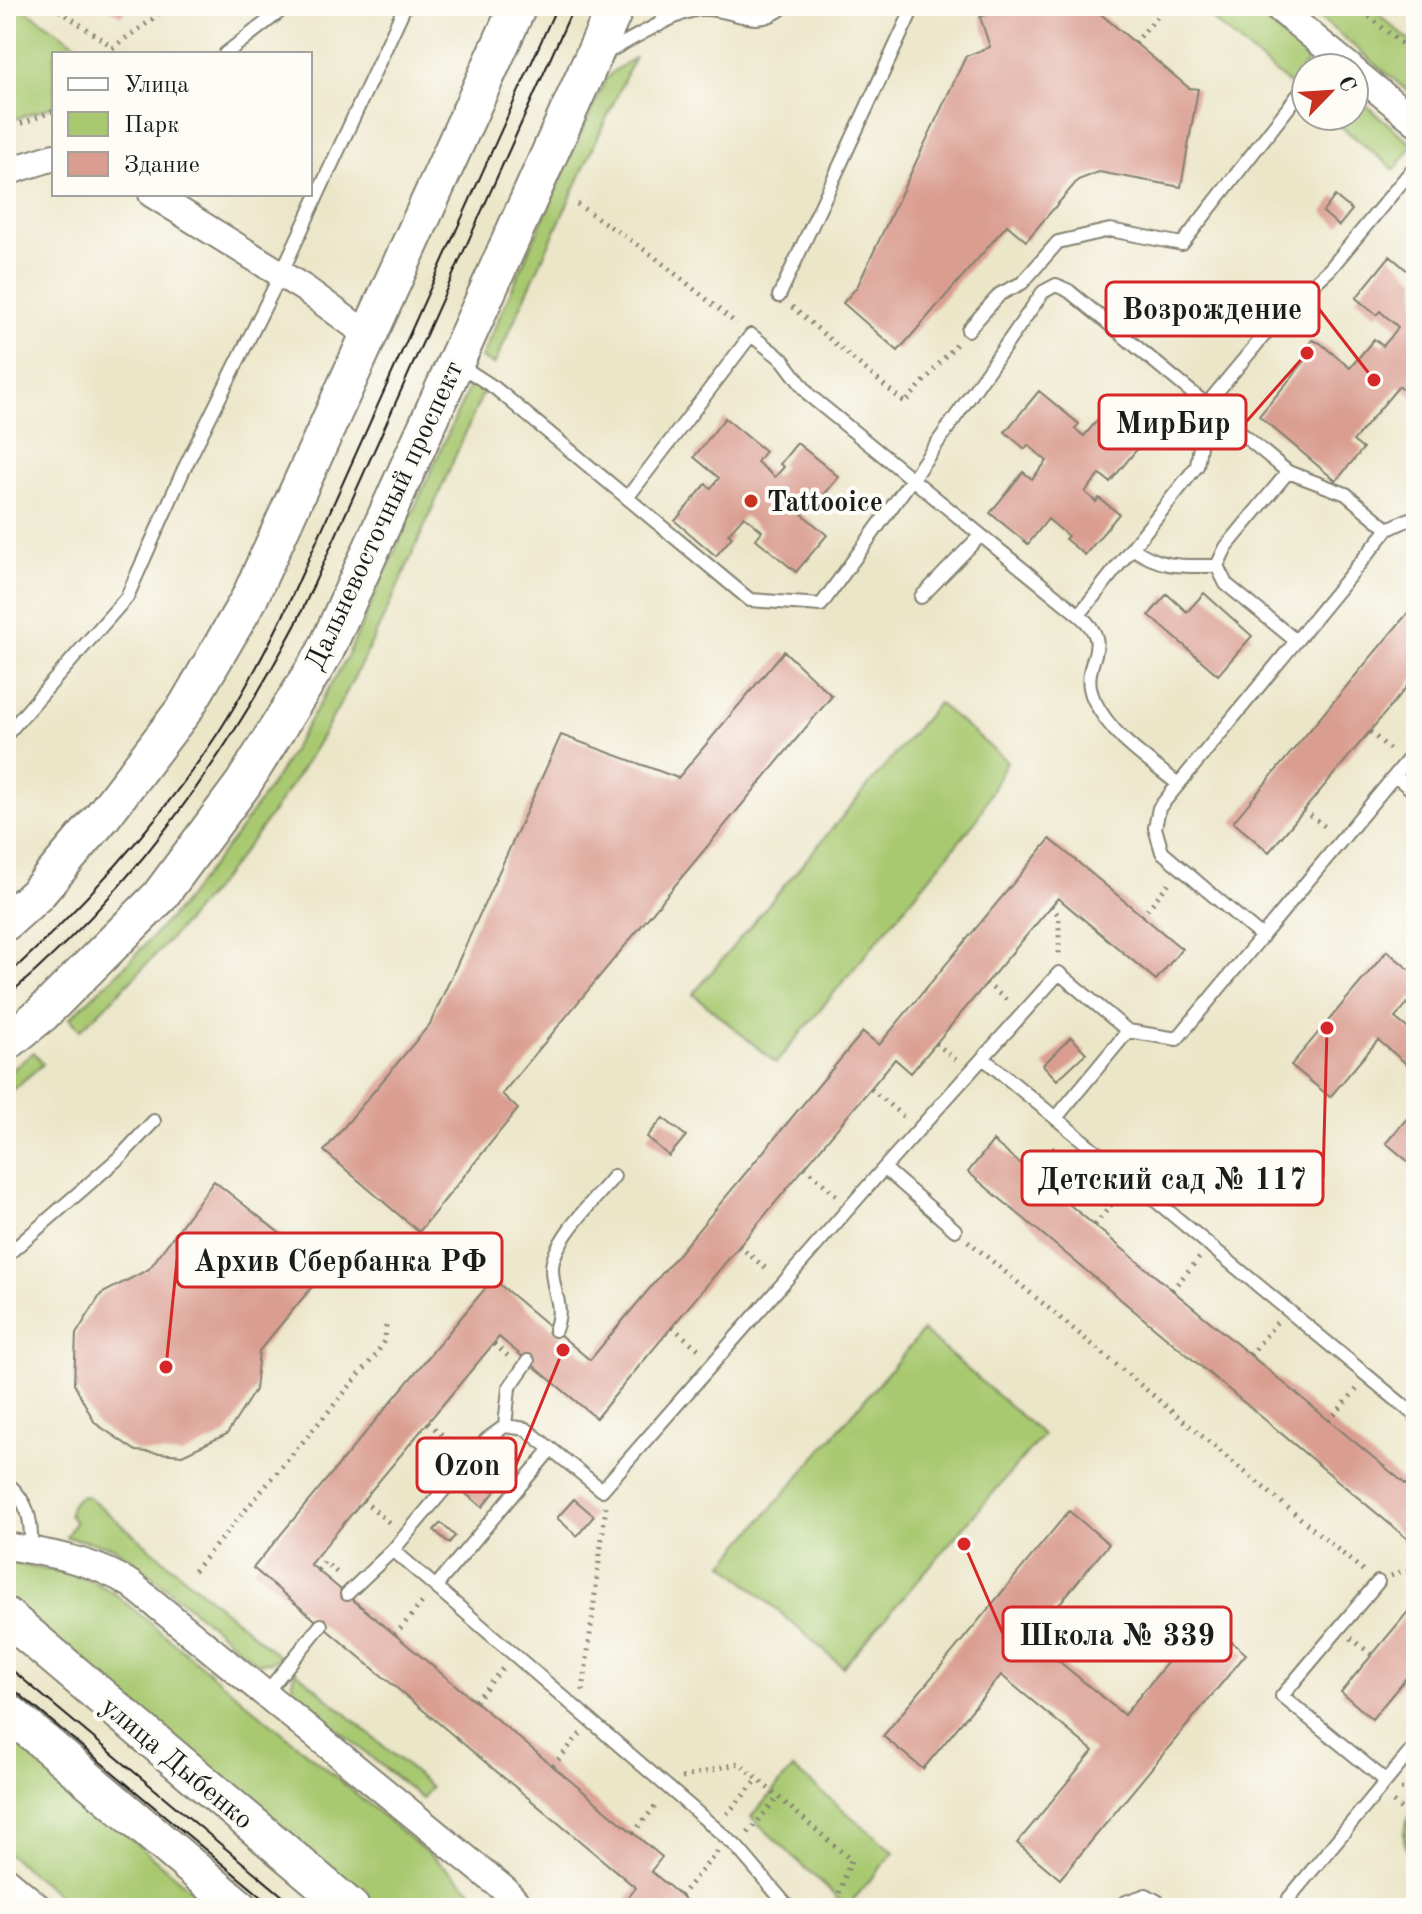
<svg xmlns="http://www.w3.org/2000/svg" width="1422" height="1914" font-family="'Old Standard TT',serif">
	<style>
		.green { fill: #a9c971; stroke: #627246; stroke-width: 2 }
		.building { fill: #da9e91 }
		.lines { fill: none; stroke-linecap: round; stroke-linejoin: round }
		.service-casing { stroke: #848172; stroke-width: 16 }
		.minor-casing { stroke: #848172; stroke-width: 30 }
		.secondary-casing { stroke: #848172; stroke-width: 40 }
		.path { stroke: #848172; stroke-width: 5; stroke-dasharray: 2 6; stroke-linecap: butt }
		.service { stroke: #fff; stroke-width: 12 }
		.minor { stroke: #fff; stroke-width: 26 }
		.secondary { stroke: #fff; stroke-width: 36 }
		.tram { stroke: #1c1c1c; stroke-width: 2 }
		.poi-dot { fill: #c8321e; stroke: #fdfcf7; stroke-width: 3 }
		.labels { text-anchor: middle; stroke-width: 8; stroke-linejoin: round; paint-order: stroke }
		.poi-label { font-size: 28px; font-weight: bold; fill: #1c1c1c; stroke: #fdfcf7; text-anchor: start }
		.street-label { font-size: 28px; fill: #1c1c1c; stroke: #fdfcf7 }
		.leader { fill: none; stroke: #d62828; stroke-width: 3 }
		.callout-dot { fill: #d62828; stroke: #fdfcf7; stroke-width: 3 }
		.callout { fill: #fdfcf7; stroke: #d62828; stroke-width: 3 }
		.callout-label { font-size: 30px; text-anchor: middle; font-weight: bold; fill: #1c1c1c }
	</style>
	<rect width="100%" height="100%" fill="#fdfcf7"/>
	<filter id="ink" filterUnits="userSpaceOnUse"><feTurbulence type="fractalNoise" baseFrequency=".0125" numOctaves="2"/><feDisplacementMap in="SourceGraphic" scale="16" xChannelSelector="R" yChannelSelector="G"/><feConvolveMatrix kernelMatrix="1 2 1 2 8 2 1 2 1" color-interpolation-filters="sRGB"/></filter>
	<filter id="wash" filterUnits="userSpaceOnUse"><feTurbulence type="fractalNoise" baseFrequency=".006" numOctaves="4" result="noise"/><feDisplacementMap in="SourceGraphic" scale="32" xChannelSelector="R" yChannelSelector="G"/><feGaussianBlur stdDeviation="1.8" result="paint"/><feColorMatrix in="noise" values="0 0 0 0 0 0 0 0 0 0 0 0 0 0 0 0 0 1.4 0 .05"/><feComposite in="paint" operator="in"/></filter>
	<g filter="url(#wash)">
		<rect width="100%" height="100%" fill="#ece6c9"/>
		<path class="green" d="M 6,6 L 20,6 L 91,54 L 54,54 L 54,106 L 6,122 Z
			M 1196,6 L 1247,6 L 1306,55 L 1307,63 L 1290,85 Z
			M 1306,6 L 1369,6 L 1416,46 L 1416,98 Z
			M 634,58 L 494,365 L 481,358 L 605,80 L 614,71 Z
			M 1354,95 L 1413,145 L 1395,170 L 1328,116 L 1354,116 Z
			M 471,383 L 484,391 C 433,504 387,623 325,731 C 259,844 175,941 80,1030 L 70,1018 L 122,969 L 178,909 L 236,835 L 277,776 L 346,659 Z
			M 938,703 L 1007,761 L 976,821 L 776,1063 L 693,994 Z
			M 34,1052 L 43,1064 L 6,1095 L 6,1075 Z
			M 923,1331 L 1043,1435 L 843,1667 L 724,1564 Z
			M 82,1496 L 89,1497 L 280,1657 L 271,1662 L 257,1663 L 130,1558 L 113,1547 L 66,1537 L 75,1522 L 69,1515 C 70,1505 73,1500 82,1496 Z
			M 6,1562 C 42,1570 84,1572 115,1594 L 494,1908 L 369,1908 L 46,1638 L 6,1598 Z
			M 295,1670 L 431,1787 L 422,1799 L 293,1693 L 292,1681 Z
			M 6,1734 L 213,1908 L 74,1908 L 6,1852 Z
			M 793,1768 L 894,1852 L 847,1907 L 751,1817 Z
			M 1416,1809 L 1416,1860 C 1399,1845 1401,1824 1416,1809 Z"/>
		<g id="blocks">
			<path class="building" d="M 106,6 L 128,6 L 121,16 Z
				M 1010,6 L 1091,6 L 1189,88 L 1198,89 L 1181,187 L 1099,172 L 1078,180 L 1026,241 L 1007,225 L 898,351 L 843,303 L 857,287 L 966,56 L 990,47 L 980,17 Z
				M 1335,196 L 1352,210 L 1339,226 L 1323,212 Z
				M 1390,256 L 1416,278 L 1416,399 L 1399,386 L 1353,441 L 1363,449 L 1336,481 L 1259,416 L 1311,354 L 1307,347 L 1312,340 L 1320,343 L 1350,368 L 1374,339 L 1383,346 L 1391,337 L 1398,327 L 1380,311 L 1376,315 L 1356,298 Z
				M 1039,391 L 1079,424 L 1075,429 L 1084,436 L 1105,411 L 1143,442 L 1110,482 L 1100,474 L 1085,492 L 1096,502 L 1099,498 L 1119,514 L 1085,555 L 1065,539 L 1068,536 L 1048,519 L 1028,544 L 990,513 L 1023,472 L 1032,479 L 1047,461 L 1028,445 L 1025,449 L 1005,432 Z
				M 725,418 L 765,451 L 757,462 L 775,477 L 784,467 L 780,464 L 797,443 L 839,477 L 822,497 L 819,494 L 802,514 L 827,535 L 796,572 L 756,539 L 762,531 L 744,516 L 728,534 L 732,537 L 716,556 L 675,521 L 706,484 L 711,488 L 719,478 L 694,457 Z
				M 1204,593 L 1252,636 L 1218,675 L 1149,615 L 1167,594 L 1187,612 Z
				M 1416,603 L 1416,676 L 1269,852 L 1233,822 Z
				M 784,651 L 832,696 L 502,1094 L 518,1109 L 419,1232 L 324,1151 L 430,1024 L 561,735 L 678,778 Z
				M 1050,839 L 1182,949 L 1156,980 L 1058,898 L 911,1073 L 895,1059 L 596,1418 L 499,1337 L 310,1564 L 662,1857 L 651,1871 L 695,1908 L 626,1908 L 622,1905 L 636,1888 L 253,1568 L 493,1279 L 590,1360 L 863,1032 L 879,1045 Z
				M 1387,951 L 1416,975 L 1416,993 L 1395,1018 L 1416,1035 L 1416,1072 L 1378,1040 L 1330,1097 L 1291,1065 Z
				M 1071,1037 L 1086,1053 L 1057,1080 L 1043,1065 Z
				M 1416,1108 L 1416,1168 L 1386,1143 Z
				M 663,1118 L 686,1136 L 669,1156 L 647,1137 Z
				M 993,1141 L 1416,1493 L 1416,1546 L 968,1172 Z
				M 214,1181 L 326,1270 L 259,1351 L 255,1390 L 227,1434 L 182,1455 L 136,1451 L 95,1423 L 74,1384 L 76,1334 L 101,1294 L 149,1269 Z
				M 488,1466 L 504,1481 L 482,1507 L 465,1493 Z
				M 574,1499 L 594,1516 L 577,1536 L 557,1518 Z
				M 1069,1511 L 1109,1544 L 1031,1638 L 1124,1715 L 1204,1618 L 1246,1654 L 1060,1879 L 1017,1843 L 1093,1751 L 1001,1675 L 923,1769 L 883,1736 Z
				M 441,1523 L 455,1536 L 449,1543 L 434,1530 Z
				M 1416,1602 L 1416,1666 L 1372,1719 L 1341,1692 Z"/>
		</g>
	</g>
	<g filter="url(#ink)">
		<use href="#blocks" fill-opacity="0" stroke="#848172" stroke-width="2"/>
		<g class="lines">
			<defs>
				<path id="service" d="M 659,25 L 668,6
					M 225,54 L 287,6
					M 604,54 C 625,43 679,10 701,9 C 734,7 755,32 785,6
					M 1319,68 L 1331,52
					M 779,296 L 914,6
					M 968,330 L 1000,294 L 1022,283 L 1058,242 L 1110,230 L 1182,244 L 1306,85
					M 458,364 L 495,388 L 750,600 L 821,605 L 912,479 L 1079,615 L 1197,466 L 1206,405 L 1285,310 L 1330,269 L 1416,165
					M 1288,472 L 1226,547 L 1217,566 L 1226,584 L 1296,641
					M 627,498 L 751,335 L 783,360 L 810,396 L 912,479 L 1043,292 L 1056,285 L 1069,291 L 1288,472 L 1346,494 L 1388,529 L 1159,808 L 1155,828 L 1162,852 L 1262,937
					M 1388,529 L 1416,516
					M 1132,548 C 1163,569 1182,566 1217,566
					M 921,597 L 981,535
					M 1079,615 C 1119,648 1076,661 1094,700 C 1112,737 1147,759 1178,784
					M 6,735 L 127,597 L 184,469 L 281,274 L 405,6
					M 1395,776 L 1416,793
					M 1128,1031 L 1177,1039 L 1416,750
					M 983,1058 L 1416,1416
					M 884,1168 L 955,1230
					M 6,1256 L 121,1156 L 154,1121
					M 555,1330 C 565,1304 552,1293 552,1269 C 552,1240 597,1198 614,1176
					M 505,1426 L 509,1388 L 528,1361
					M 6,1482 C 29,1502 32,1520 31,1550
					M 393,1550 L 736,1846 L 789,1908
					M 1378,1582 L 1282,1696 L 1386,1781
					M 436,1586 L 551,1449
					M 347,1594 L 393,1550 L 487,1439 L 505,1426 L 526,1429 L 602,1490 L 884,1168 L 1059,973 L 1128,1031 L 1056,1118
					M 265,1694 L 321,1625
					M 1122,1908 L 1126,1902 L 1146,1895 L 1169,1908
					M 1288,1908 L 1289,1898 L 1416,1745"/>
				<path id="minor" d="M 1276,6 L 1351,68
					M 1354,71 L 1416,122
					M 6,172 L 54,157
					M 152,194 L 305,289 L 369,336
					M 6,1546 C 49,1553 96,1561 132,1585 L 505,1890 L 521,1908
					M 6,1880 L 39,1908"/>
				<path id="secondary" d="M 6,922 L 37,894 L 102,817 L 186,707 L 249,599 L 518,6
					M 6,1043 L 42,1014 L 159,897 L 243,784 L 325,652 L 616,6
					M 6,1616 L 351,1908
					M 6,1710 L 240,1908"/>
			</defs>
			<use href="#service" class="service-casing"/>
			<use href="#minor" class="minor-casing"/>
			<use href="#secondary" class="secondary-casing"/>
			<path class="path" d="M 53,6 L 113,47
				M 1357,6 L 1416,56
				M 1135,43 L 1166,6
				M 107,54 C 124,35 149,27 165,6
				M 6,129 L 54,111
				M 577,204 L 652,255 L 737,324
				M 792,307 L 905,403 L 959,341
				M 1370,732 L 1393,752
				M 1304,810 L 1328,829
				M 1051,906 L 1059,916 L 1059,956
				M 1142,916 L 1169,883
				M 986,983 L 1010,1003
				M 936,1043 L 957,1061
				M 871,1089 L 906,1119
				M 805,1167 L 837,1196
				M 1032,1173 L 1058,1144
				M 1095,1225 L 1119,1195
				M 968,1241 L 1366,1573
				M 739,1246 L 769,1271
				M 1172,1290 L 1200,1257
				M 672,1327 L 702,1352
				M 494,1344 L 508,1356
				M 1250,1355 L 1277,1322
				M 1329,1421 L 1357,1389
				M 428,1423 L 458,1448
				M 1409,1487 L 1416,1478
				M 363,1500 L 393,1526
				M 318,1570 L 324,1562 L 340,1575
				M 194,1571 L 376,1355 L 385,1339 L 386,1323
				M 1391,1576 L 1403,1571 L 1416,1570
				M 395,1635 L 425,1599
				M 1351,1638 L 1372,1655
				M 583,1691 L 606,1506
				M 475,1701 L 503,1668
				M 553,1766 L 581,1733
				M 682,1778 L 739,1763 L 851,1860 L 834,1908
				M 1401,1789 L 1416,1790
				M 1393,1802 L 1416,1822
				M 727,1814 L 758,1779
				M 633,1833 L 658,1803
				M 748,1833 L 778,1797
				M 680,1896 L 718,1851"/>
			<use href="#service" class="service"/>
			<use href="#minor" class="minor"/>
			<use href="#secondary" class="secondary"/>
			<path class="tram" d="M 6,977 C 85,904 158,824 218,733 C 242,696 263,656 283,616 L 557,6
				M 6,997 C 128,895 222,764 296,624 L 574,6
				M 6,1665 L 297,1908
				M 6,1683 L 275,1908"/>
		</g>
	</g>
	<circle class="poi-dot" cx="751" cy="501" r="8"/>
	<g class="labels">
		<g class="poi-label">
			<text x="767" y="511">Tattooice</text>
		</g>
		<g class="street-label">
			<text transform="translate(383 515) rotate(-65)" y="10">Дальневосточный проспект</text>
			<text transform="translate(178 1762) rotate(40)" y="10">улица Дыбенко</text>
		</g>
	</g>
	<path class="leader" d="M1374 380L1319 309M1307 353L1246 422M1327 1028L1323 1178M166 1367L177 1260M563 1350L516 1465M964 1544L1003 1634"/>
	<g class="callout-dot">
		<circle cx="1374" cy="380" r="8"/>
		<circle cx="1307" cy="353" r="8"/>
		<circle cx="1327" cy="1028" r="8"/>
		<circle cx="166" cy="1367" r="8"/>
		<circle cx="563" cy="1350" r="8"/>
		<circle cx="964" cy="1544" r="8"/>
	</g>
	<g class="callout">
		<rect x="1106" y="282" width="213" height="54" rx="8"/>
		<rect x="1099" y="395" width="147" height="54" rx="8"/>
		<rect x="1022" y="1151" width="301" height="54" rx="8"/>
		<rect x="177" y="1233" width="325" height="54" rx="8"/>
		<rect x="417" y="1438" width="99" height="54" rx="8"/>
		<rect x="1003" y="1607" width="228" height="54" rx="8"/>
	</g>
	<g class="callout-label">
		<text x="1212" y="319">Возрождение</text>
		<text x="1173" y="433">МирБир</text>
		<text x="1172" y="1189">Детский сад № 117</text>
		<text x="340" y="1271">Архив Сбербанка РФ</text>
		<text x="467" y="1475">Ozon</text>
		<text x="1117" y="1645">Школа № 339</text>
	</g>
	<rect width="1422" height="1914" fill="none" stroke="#fdfcf7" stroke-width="32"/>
	<rect x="52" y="52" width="260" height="144" fill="#fdfcf7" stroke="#a3a29f" stroke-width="2"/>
	<rect x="68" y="78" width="40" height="12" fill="#ffffff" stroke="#a3a29f" stroke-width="2"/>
	<text x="124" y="92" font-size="24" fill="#1c1c1c">Улица</text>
	<rect x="68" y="112" width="40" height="24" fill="#a9c971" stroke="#a3a29f" stroke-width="2"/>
	<text x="124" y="132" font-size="24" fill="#1c1c1c">Парк</text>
	<rect x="68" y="152" width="40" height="24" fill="#da9e91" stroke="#a3a29f" stroke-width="2"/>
	<text x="124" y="172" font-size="24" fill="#1c1c1c">Здание</text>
	<g transform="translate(1330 92) rotate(65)"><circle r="38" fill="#fdfcf7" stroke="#a3a29f" stroke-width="2"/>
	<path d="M0-6L14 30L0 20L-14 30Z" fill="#c8321e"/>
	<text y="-12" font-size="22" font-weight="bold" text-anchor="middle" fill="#1c1c1c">С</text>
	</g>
</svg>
